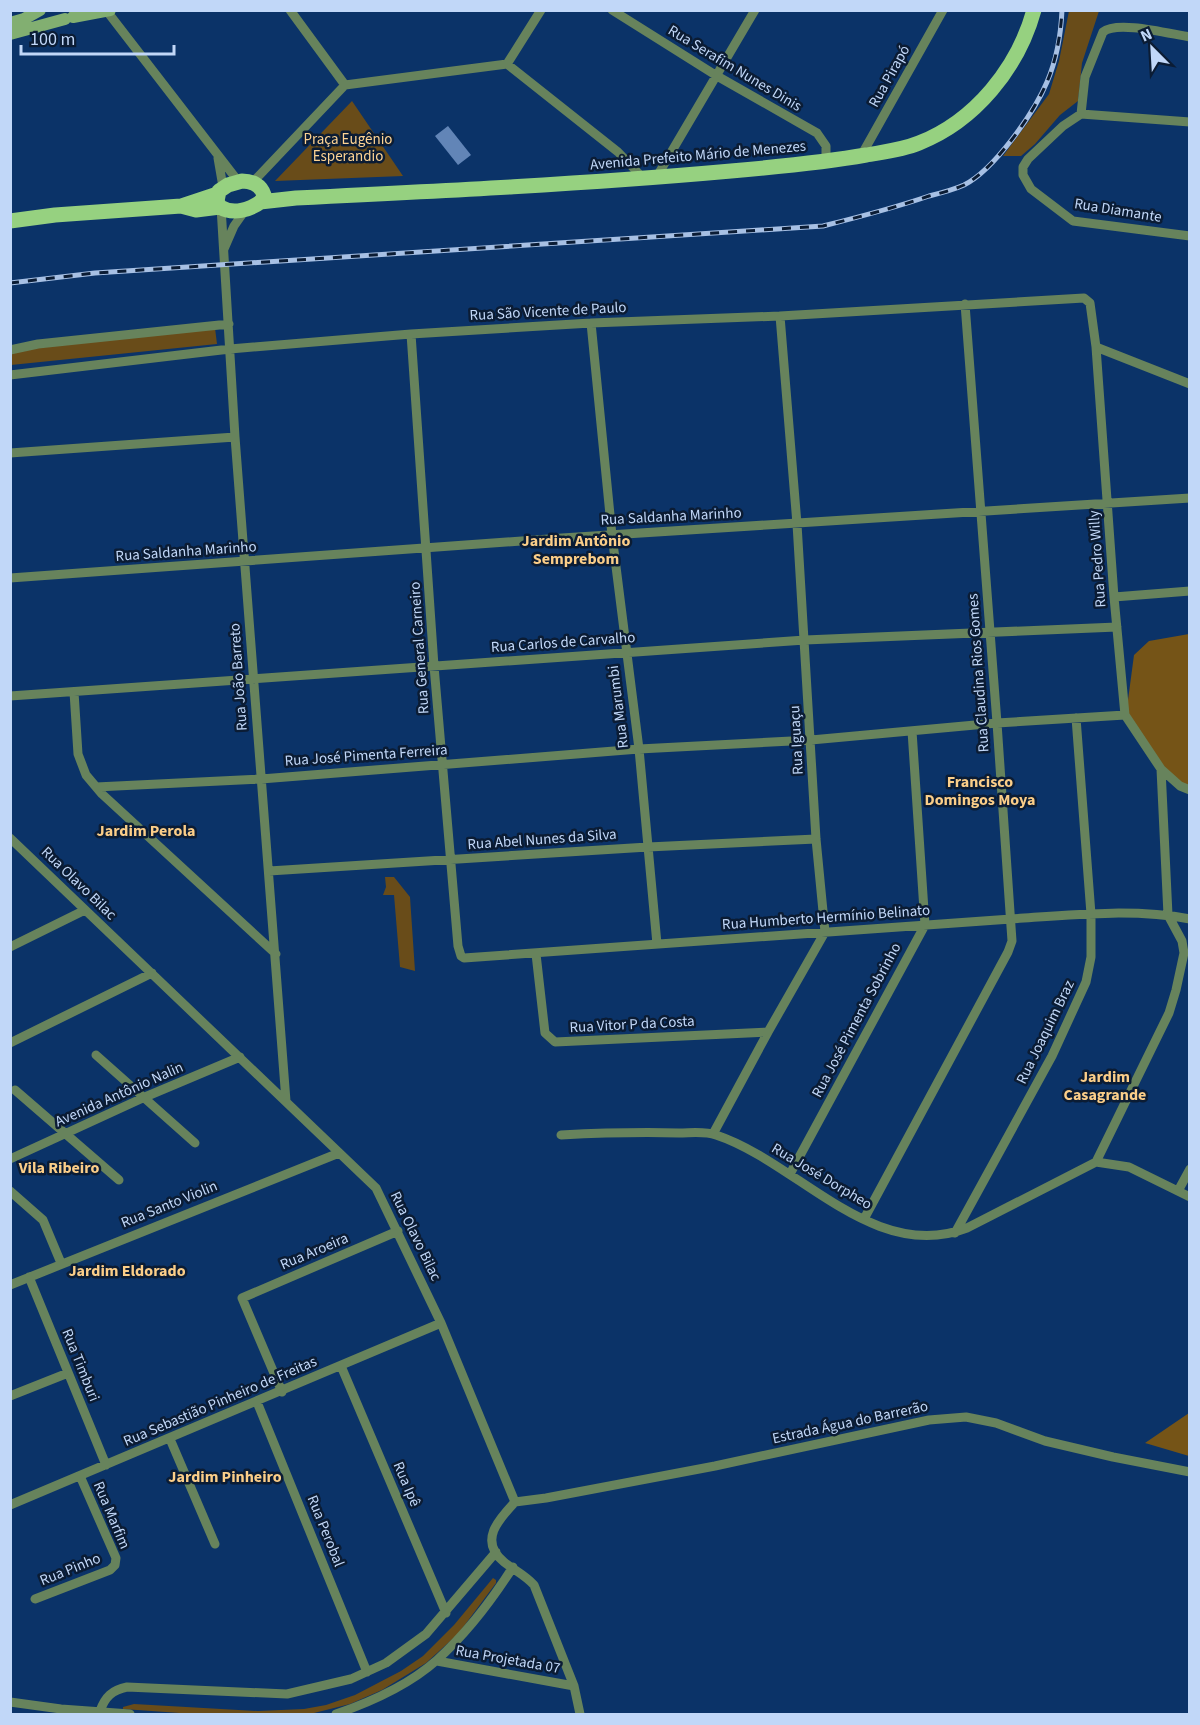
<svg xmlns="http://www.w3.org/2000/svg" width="1200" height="1725" font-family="'Source Sans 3',sans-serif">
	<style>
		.green { fill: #694c19 }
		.forest { fill: #755417 }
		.water { fill: #6285b7 }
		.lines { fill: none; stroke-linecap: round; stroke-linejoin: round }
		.minor { stroke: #67835c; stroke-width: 9 }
		.secondary { stroke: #82af71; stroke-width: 12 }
		.primary { stroke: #96d180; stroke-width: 15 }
		.rail-casing { stroke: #a7c0e4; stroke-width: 5 }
		.rail { stroke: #0b1c34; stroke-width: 3; stroke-dasharray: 9; stroke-linecap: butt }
		.labels { text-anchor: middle; stroke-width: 5; stroke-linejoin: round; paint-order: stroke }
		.street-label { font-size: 15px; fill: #c1d7f8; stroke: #0b1c34 }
		.park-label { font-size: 15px; fill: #fdd393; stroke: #0b1c34 }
		.neighbourhood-label { font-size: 16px; font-weight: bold; fill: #fbce89; stroke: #0b1c34 }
	</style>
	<rect width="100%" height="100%" fill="#0b3368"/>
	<path class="green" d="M 1069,11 L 1099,11 L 1082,63 L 1078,101 L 1060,115 L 1035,144 L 1021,156 L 1003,156 L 1049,94 L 1059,61 Z
		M 352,101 L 403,176 L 275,181 Z
		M 215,328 L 217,344 L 11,365 L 11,353 L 44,346 Z
		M 385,877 L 394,877 L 410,897 L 415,971 L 400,967 L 394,895 L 383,895 L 386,887 Z
		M 493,1578 L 496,1580 L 496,1583 L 458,1634 L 426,1663 L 382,1690 L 350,1704 L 310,1714 L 194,1714 L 123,1709 L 123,1707 L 134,1704 L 258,1711 L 304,1709 L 326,1705 L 355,1695 L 401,1671 L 423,1656 L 454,1625 Z"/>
	<path class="forest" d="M 1189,634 L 1189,788 L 1172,779 L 1126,715 L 1134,655 L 1149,641 Z
		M 1189,1413 L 1189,1456 L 1145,1443 Z"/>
	<path class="water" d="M 448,126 L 471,155 L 458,165 L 435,136 Z"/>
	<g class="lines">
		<path class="minor" d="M 106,10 L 238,181
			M 290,10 L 345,85
			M 612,10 L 717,76 L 817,133 L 826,146 L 826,162
			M 1190,37 C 1170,34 1117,20 1103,32 L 1085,77 L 1081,114 L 1063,126 L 1028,159 L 1023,167 L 1023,175 L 1031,189 L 1073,221 L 1190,236
			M 507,64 L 541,10
			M 1081,114 L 1190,122
			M 861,156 L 943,10
			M 218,158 L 223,187
			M 656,178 L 755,10
			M 253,182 L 345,85 L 507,64 L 618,152 L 644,179
			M 221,207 L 235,437 L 286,1101
			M 224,249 L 234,226 L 246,209
			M 591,323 L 612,535 L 639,749 L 657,944
			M 411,334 L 434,666 L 458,946 L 461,956 L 464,958 L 1011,919 C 1069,915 1132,908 1190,919
			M 1096,347 L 1190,384
			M 10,350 L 38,344 L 229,324
			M 10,375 L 230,349 L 411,334 L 591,323 L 780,316 L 1084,298 L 1090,303 L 1096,347 L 1114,597 L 1125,715 L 1161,769 L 1180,786 L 1190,790
			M 10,453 L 235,437
			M 10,578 L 562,538 L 1190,498
			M 1114,597 L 1190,591
			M 74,692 L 78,754 L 86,775 L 102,794 L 276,954
			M 10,696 L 805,640 L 1117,627
			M 96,787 L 261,779 L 639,749 L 811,740 L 997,723 L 1125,715
			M 10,838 L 376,1188 L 441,1323 L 515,1502
			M 269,871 L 648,847 L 816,839
			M 10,947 L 85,910
			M 536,954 L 545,1033 L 555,1042 L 768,1032
			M 10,1043 L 152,973
			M 96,1055 L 195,1143
			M 15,1090 L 119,1180
			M 713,1134 L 768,1032 L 825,932 L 816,839 L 797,524 L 780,316
			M 561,1135 C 600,1133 640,1132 679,1133 C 691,1133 705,1131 716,1135 C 798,1162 873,1264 967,1228 L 1096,1162 L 1129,1167 L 1190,1197
			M 10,1159 L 145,1097 L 240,1057
			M 1096,1162 L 1169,1013 L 1176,990 L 1184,953 L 1182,941 L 1168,915 L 1161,769
			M 790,1174 L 925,925 L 912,731
			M 10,1191 L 43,1220 L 61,1263
			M 1178,1191 L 1190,1169
			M 864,1219 L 1008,952 L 1012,941 L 997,723 L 965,304
			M 955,1233 L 1052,1056 L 1086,982 L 1091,957 L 1091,914 L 1076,718
			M 29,1277 L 106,1465
			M 10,1285 L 339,1153
			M 341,1366 L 446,1613
			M 282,1392 L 242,1298 L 398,1231
			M 10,1396 L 68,1373
			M 257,1402 L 367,1672
			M 170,1439 L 215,1544
			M 515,1502 L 546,1498 L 715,1466 L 929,1420 L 966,1417 L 996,1423 L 1045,1441 L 1113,1457 L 1190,1472
			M 515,1502 C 499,1519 478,1541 504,1562 C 514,1570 525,1575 534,1585 L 574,1686 L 580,1714
			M 10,1505 L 441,1323
			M 35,1599 L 110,1570 L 115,1565 L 116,1558 L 80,1476
			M 437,1661 L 574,1686
			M 10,1702 L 61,1709 L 130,1714
			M 100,1711 C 105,1697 112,1690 127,1687 L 287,1694 L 351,1679 L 386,1663 L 426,1634 L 496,1552
			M 336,1714 C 371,1702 409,1685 437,1660 C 466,1634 492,1600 513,1567"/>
		<path class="secondary" d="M 73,17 L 110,10
			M 10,23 L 24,19 L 40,10
			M 10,34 L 65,19"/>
		<path class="primary" d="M 242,181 C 252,181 261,185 264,195 L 262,201 C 250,210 233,215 220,207 L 217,201 L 219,191 L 228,185 Z
			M 260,202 L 296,198 C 441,191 586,184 731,171 C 776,167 821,163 866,155 C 883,152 902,150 919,143 C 975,121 1018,68 1034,10
			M 181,206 L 196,210 L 220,207
			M 10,221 L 55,215 L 181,206 L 217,194"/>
		<defs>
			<path id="rail" d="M 10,283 L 95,273 L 823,226 C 859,217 894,208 929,196 C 941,193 953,190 964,185 C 994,170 1034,113 1047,82 C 1056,61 1061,33 1062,10"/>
		</defs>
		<use href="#rail" class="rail-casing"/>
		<use href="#rail" class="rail"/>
	</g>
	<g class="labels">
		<g class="street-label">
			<text transform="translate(735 68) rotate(31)" y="5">Rua Serafim Nunes Dinis</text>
			<text transform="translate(889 76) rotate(-61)" y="5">Rua Pirapó</text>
			<text transform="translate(698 155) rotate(-5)" y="5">Avenida Prefeito Mário de Menezes</text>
			<text transform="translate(1118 210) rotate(9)" y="5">Rua Diamante</text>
			<text transform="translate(548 311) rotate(-3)" y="5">Rua São Vicente de Paulo</text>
			<text transform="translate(671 516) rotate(-3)" y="5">Rua Saldanha Marinho</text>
			<text transform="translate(186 551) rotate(-4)" y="5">Rua Saldanha Marinho</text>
			<text transform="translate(1097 559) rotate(-94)" y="5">Rua Pedro Willy</text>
			<text transform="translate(563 642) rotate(-4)" y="5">Rua Carlos de Carvalho</text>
			<text transform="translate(419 648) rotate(-94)" y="5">Rua General Carneiro</text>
			<text transform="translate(978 673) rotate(-94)" y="5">Rua Claudina Rios Gomes</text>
			<text transform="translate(238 677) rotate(-94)" y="5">Rua João Barreto</text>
			<text transform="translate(618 707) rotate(-97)" y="5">Rua Marumbi</text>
			<text transform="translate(796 740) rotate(-93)" y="5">Rua Iguaçu</text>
			<text transform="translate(366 755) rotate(-4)" y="5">Rua José Pimenta Ferreira</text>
			<text transform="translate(542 839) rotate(-4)" y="5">Rua Abel Nunes da Silva</text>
			<text transform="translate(79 883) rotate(44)" y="5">Rua Olavo Bilac</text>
			<text transform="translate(826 917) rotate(-4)" y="5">Rua Humberto Hermínio Belinato</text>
			<text transform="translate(856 1020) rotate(-62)" y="5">Rua José Pimenta Sobrinho</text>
			<text transform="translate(632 1024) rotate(-3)" y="5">Rua Vitor P da Costa</text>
			<text transform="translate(1045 1032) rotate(-64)" y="5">Rua Joaquim Braz</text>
			<text transform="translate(119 1094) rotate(-24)" y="5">Avenida Antônio Nalin</text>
			<text transform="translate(822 1176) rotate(31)" y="5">Rua José Dorpheo</text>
			<text transform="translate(169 1204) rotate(-22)" y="5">Rua Santo Violin</text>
			<text transform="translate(416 1236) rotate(64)" y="5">Rua Olavo Bilac</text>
			<text transform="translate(314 1251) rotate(-23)" y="5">Rua Aroeira</text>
			<text transform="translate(81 1365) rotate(68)" y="5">Rua Timburi</text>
			<text transform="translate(220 1401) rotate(-23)" y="5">Rua Sebastião Pinheiro de Freitas</text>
			<text transform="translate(850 1422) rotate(-12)" y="5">Estrada Água do Barrerão</text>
			<text transform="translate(407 1484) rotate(67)" y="5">Rua Ipê</text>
			<text transform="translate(112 1515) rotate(67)" y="5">Rua Marfim</text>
			<text transform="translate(326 1531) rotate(68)" y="5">Rua Perobal</text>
			<text transform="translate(70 1569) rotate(-22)" y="5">Rua Pinho</text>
			<text transform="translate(508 1659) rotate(10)" y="5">Rua Projetada 07</text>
		</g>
		<g class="park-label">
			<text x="348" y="144">Praça Eugênio<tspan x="348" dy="17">Esperandio</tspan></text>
		</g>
		<g class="neighbourhood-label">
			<text x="576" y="546">Jardim Antônio<tspan x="576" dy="18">Semprebom</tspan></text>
			<text x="980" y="787">Francisco<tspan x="980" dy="18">Domingos Moya</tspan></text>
			<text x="146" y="836">Jardim Perola</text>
			<text x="1105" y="1082">Jardim<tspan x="1105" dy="18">Casagrande</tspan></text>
			<text x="59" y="1173">Vila Ribeiro</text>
			<text x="127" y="1276">Jardim Eldorado</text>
			<text x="225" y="1482">Jardim Pinheiro</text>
		</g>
	</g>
	<rect width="1200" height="1725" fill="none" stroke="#c1d7f8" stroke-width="24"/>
	<g transform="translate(1152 48) rotate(336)" stroke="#0b1c34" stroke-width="4.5" paint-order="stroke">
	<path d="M0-4.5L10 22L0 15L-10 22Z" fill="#c1d7f8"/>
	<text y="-9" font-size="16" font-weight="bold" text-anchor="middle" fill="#c1d7f8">N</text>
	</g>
	<path d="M21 45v9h153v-9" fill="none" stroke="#c1d7f8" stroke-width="3"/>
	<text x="30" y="45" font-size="18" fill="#c1d7f8" stroke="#0b1c34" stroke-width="4.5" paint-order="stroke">100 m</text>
</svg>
